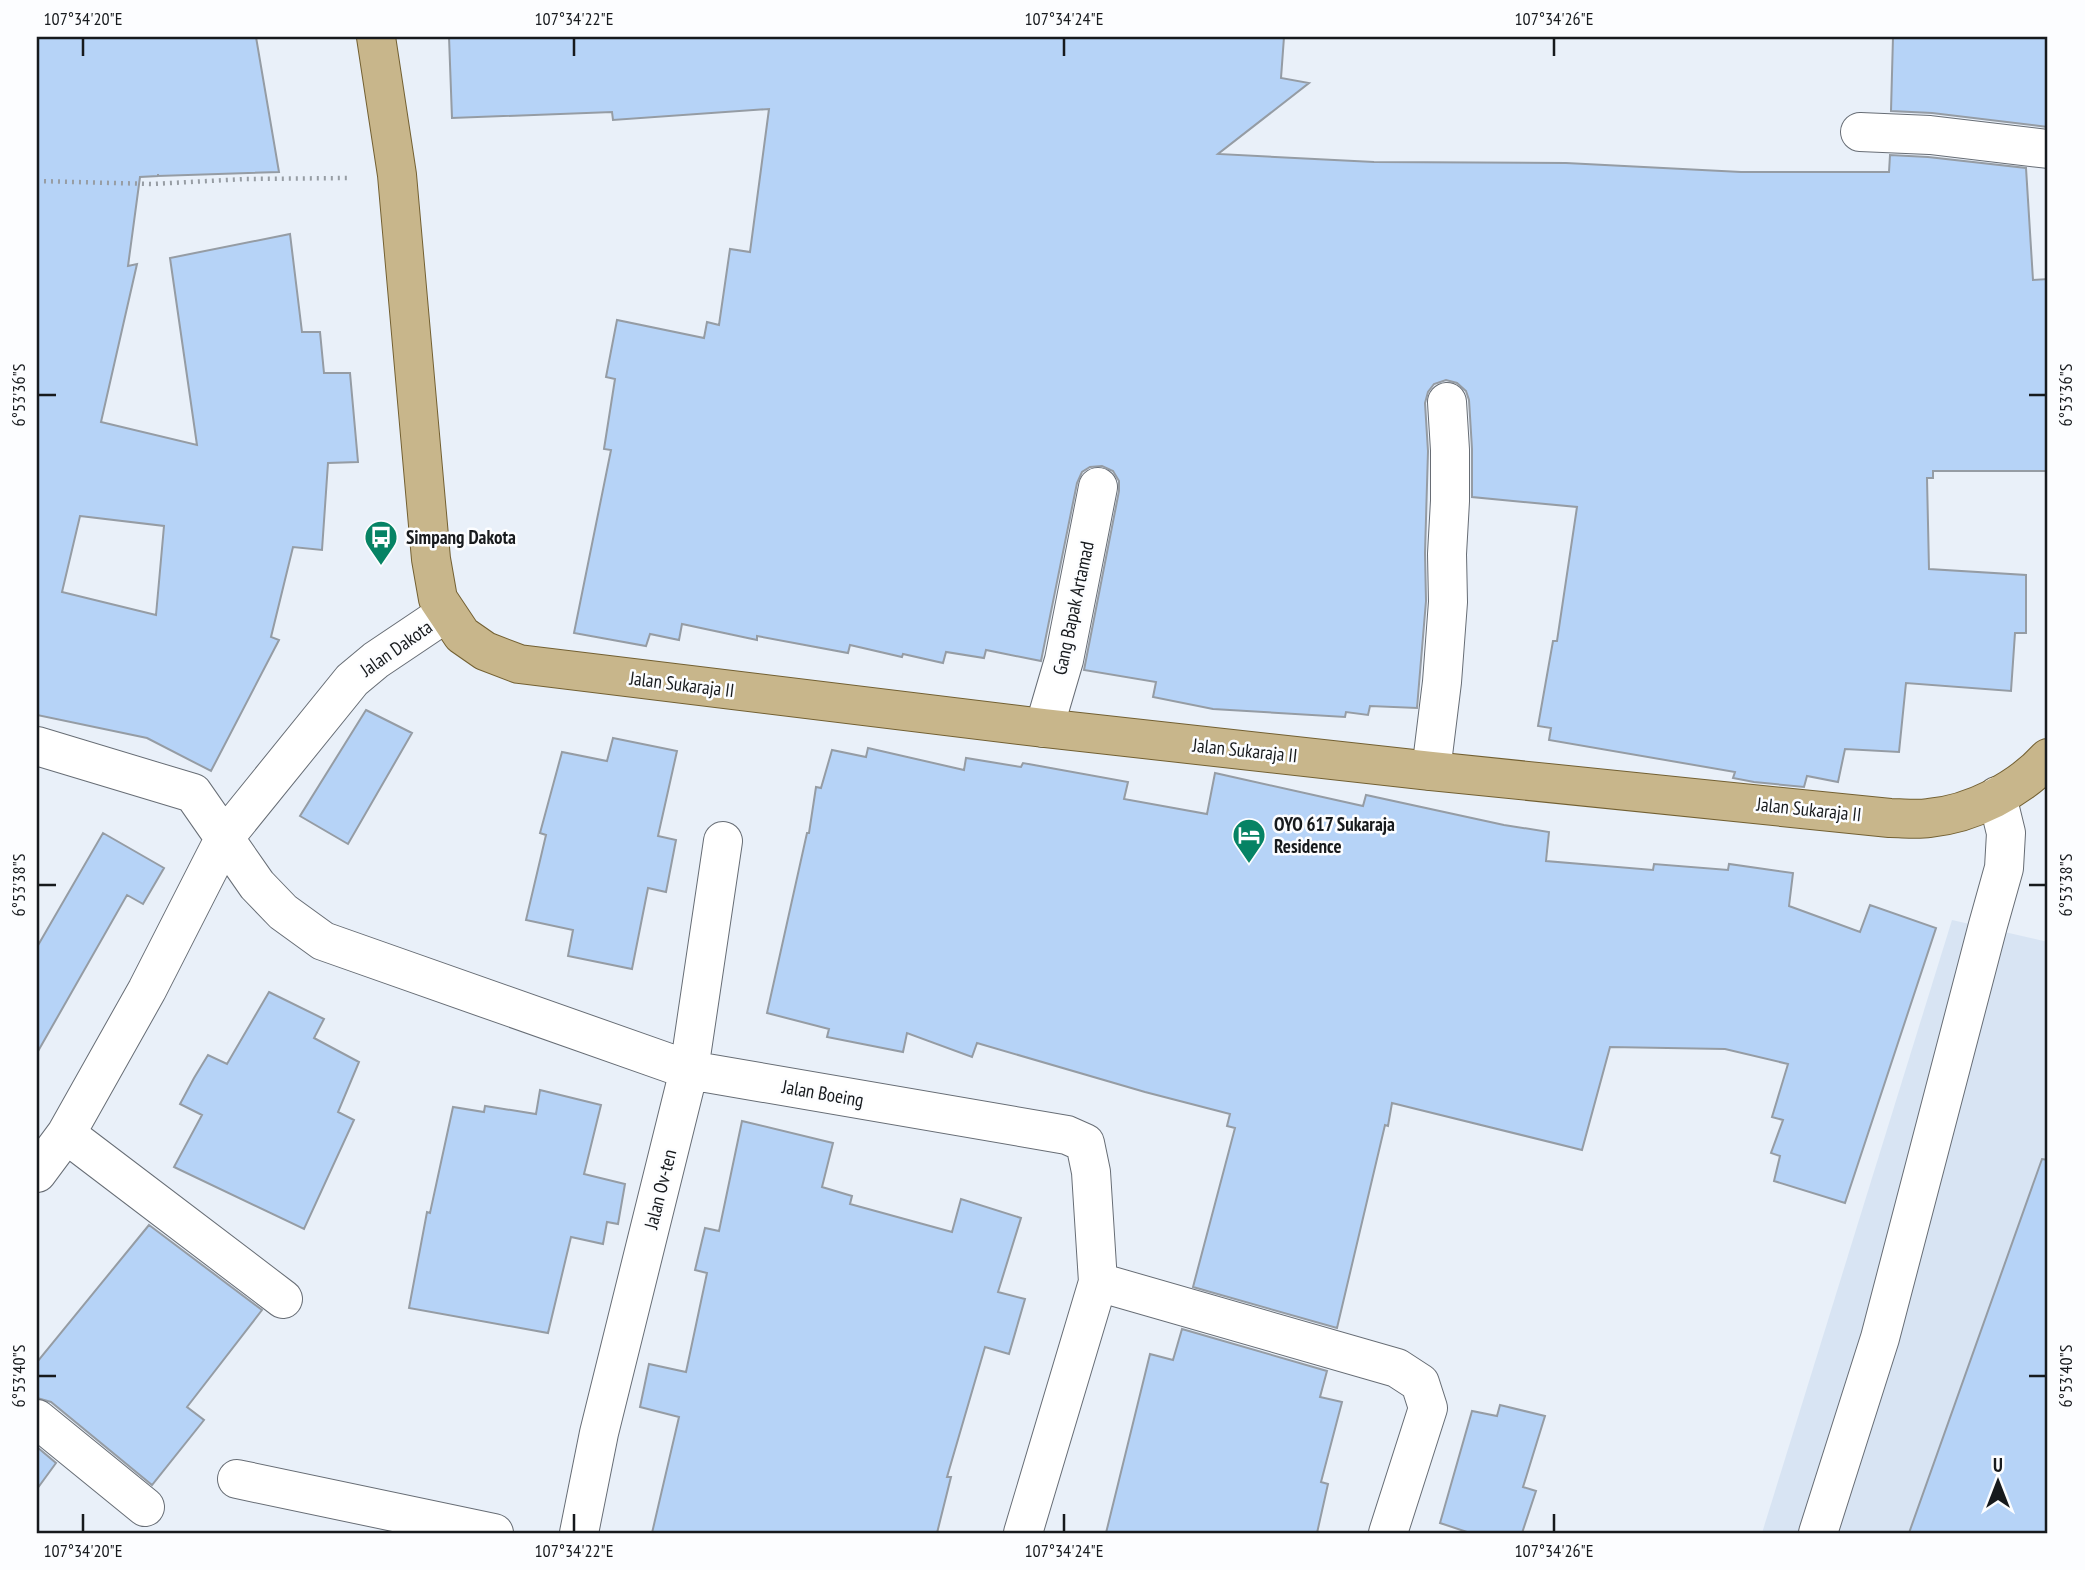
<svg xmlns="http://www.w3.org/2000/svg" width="2085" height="1570" font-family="'PT Sans Narrow',sans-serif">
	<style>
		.built { fill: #d8e4f3 }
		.building { fill: #b6d3f7; stroke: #959ca4; stroke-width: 2; fill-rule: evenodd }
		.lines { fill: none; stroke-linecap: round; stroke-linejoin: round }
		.minor-casing { stroke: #676d75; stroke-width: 40 }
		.major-casing { stroke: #736032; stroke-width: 40 }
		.path { stroke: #979da4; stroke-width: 4.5; stroke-dasharray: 2 5; stroke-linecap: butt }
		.minor { stroke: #fff; stroke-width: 38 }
		.major { stroke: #c8b68b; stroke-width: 38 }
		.ticks { fill: none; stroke: #171a1d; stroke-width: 2.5 }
		.labels { text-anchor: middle; stroke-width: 5; stroke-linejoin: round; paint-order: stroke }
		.poi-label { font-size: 19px; font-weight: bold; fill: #171a1d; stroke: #fcfdff; text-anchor: start }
		.street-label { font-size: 19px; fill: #171a1d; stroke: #fcfdff }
		.neatline { fill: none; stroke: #171a1d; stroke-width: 2.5 }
		.ticks-label { font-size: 18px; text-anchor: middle; fill: #171a1d }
	</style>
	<rect width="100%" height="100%" fill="#e9f0f9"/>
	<path class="built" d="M 1952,920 L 2048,942 L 2048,1533 L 1762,1533 Z"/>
	<path class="building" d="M 37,37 L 256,37 L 279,172 L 158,176 L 158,174 L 158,176 L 140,177 L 128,266 L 137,264 L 101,422 L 197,445 L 170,258 L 290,234 L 302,332 L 320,332 L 324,373 L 350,373 L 358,462 L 328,463 L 322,550 L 293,547 L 271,637 L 279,640 L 211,771 L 147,738 L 37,715 ZM 80,516 L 164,526 L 156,615 L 62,592 Z
		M 449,37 L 1284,37 L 1281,78 L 1309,83 L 1218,154 L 1374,162 L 1566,163 L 1741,172 L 1889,172 L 1890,155 L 1928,157 L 2026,168 L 2033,280 L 2048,279 L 2048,471 L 1933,471 L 1933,478 L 1927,478 L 1929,569 L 2026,575 L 2026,633 L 2015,633 L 2011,691 L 1906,683 L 1899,752 L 1845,749 L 1838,782 L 1807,776 L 1804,787 L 1754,782 L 1733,778 L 1735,772 L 1549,740 L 1551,728 L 1538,726 L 1553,641 L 1557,641 L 1577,507 L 1472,497 L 1472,449 L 1469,400 L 1466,391 L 1457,383 L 1446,380 L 1434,384 L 1428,392 L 1425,403 L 1428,451 L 1425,553 L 1426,601 L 1417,708 L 1370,706 L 1368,715 L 1346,712 L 1345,717 L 1213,709 L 1153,697 L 1156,682 L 1084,670 L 1119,491 L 1119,481 L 1113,471 L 1102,466 L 1090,467 L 1082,472 L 1077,483 L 1041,661 L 986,650 L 984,658 L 946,652 L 943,663 L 903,654 L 902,657 L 850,645 L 848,653 L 757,636 L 757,640 L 682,624 L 679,640 L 650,634 L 646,646 L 574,633 L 611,450 L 604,449 L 615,379 L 606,377 L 617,320 L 704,338 L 707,322 L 719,325 L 730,249 L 750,252 L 769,109 L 613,120 L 612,112 L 452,118 Z
		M 1893,37 L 2048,37 L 2048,127 L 1932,113 L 1891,111 Z
		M 366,710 L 412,733 L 348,844 L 300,816 Z
		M 613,738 L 677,751 L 658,836 L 676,840 L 666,892 L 648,888 L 632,969 L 568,956 L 573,930 L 526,920 L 546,835 L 540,833 L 562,752 L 607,761 Z
		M 868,748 L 964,770 L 966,758 L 1021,767 L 1023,763 L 1128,782 L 1124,799 L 1207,814 L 1215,773 L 1363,806 L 1366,795 L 1504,825 L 1549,832 L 1546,861 L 1653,870 L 1654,864 L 1728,870 L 1729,864 L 1793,873 L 1789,906 L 1860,932 L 1870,905 L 1936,928 L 1845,1203 L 1774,1181 L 1780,1156 L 1771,1153 L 1783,1120 L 1772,1117 L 1788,1064 L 1725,1049 L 1610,1047 L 1582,1150 L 1392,1103 L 1388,1126 L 1385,1125 L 1337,1328 L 1193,1287 L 1235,1128 L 1227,1126 L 1230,1114 L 1145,1092 L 977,1043 L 972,1057 L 907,1033 L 903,1052 L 827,1037 L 829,1029 L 767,1013 L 807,833 L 809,833 L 816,787 L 821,788 L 832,750 L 866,757 Z
		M 103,833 L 164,868 L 143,904 L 127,895 L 37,1053 L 37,947 Z
		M 269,992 L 324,1019 L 314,1038 L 359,1062 L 338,1112 L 354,1120 L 304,1229 L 174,1167 L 202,1115 L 180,1104 L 194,1078 L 208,1055 L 227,1064 Z
		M 540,1090 L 601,1105 L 584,1174 L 625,1184 L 618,1224 L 607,1222 L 603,1244 L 571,1237 L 548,1333 L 409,1308 L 427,1212 L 430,1213 L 453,1107 L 484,1112 L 485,1106 L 536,1114 Z
		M 742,1121 L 833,1143 L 822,1187 L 852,1196 L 850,1204 L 952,1232 L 961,1199 L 1021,1218 L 998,1292 L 1025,1299 L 1009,1354 L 985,1347 L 947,1477 L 951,1477 L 937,1533 L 652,1533 L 679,1417 L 640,1407 L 649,1364 L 686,1372 L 707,1273 L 695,1270 L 705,1228 L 719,1231 Z
		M 2042,1159 L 2048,1160 L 2048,1533 L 1909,1533 Z
		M 149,1225 L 262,1310 L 187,1407 L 204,1420 L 152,1485 L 51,1402 L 37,1398 L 37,1362 Z
		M 1182,1329 L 1327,1371 L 1320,1397 L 1342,1402 L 1321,1482 L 1328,1484 L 1317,1533 L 1106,1533 L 1150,1354 L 1173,1360 Z
		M 1500,1405 L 1545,1416 L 1523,1487 L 1536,1491 L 1522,1533 L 1470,1533 L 1440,1523 L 1472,1411 L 1497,1416 Z
		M 37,1447 L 56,1463 L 37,1489 Z"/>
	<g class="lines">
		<defs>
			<path id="minor" d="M 1860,132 L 1930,135 L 2048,149
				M 1044,728 L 1064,660 L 1098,487
				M 37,746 L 193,793 L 257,885 L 283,912 L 323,941 L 689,1070 L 1067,1135 L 1085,1143 L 1091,1172 L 1098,1282 L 1023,1533
				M 1431,771 L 1442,682 L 1448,602 L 1447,554 L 1450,501 L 1450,450 L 1447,402
				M 66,1134 L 283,1299
				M 37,1173 L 66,1134 L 147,990 L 225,837 L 352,680 L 376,660 L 446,613
				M 1098,1282 L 1397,1368 L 1420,1383 L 1428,1408 L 1388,1533
				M 37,1419 L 145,1507
				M 237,1479 L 494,1533
				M 579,1533 L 599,1433 L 689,1070 L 723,841
				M 1818,1533 L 1880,1338 L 1988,925 L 2004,868 L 2006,833 L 1997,796"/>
			<path id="major" d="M 376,37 L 397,175 L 431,559 L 438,599 L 462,635 L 485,651 L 519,664 L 1044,728 L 1431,771 L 1890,818 C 1903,818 1916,820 1929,818 C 1972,814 2019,790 2048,758"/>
		</defs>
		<use href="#minor" class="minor-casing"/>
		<use href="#major" class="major-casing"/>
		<path class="path" d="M 37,181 L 152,184 L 245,179 L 351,178"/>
		<use href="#minor" class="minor"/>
		<use href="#major" class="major"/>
	</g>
	<path class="ticks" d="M 83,38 L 83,56M 574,38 L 574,56M 1064,38 L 1064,56M 1554,38 L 1554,56M 38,395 L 56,395M 2029,395 L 2046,395M 38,885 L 56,885M 2029,885 L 2046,885M 38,1376 L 56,1376M 2029,1376 L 2046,1376M 83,1514 L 83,1532M 574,1514 L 574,1532M 1064,1514 L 1064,1532M 1554,1514 L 1554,1532"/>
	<defs>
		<symbol id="bus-pin" viewBox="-11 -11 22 30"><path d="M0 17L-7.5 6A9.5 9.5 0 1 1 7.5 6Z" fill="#068364" stroke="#fcfdff"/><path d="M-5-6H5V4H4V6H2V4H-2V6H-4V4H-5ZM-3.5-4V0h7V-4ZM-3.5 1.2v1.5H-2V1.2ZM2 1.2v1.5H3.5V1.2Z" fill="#fff"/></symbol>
		<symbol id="hotel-pin" viewBox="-11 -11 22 30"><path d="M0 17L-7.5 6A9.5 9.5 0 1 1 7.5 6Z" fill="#068364" stroke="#fcfdff"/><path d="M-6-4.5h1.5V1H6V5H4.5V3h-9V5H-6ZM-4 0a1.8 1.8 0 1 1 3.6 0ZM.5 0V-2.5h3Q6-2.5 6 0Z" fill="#fff"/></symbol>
	</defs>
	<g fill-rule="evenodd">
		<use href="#bus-pin" x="362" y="518" width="38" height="52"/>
		<use href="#hotel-pin" x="1230" y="816" width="38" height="52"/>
	</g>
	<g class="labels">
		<g class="poi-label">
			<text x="406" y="544">Simpang Dakota</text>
			<text x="1274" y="831">OYO 617 Sukaraja<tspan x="1274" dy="22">Residence</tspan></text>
		</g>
		<g class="street-label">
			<text transform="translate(1073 608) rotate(-78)" y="7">Gang Bapak Artamad</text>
			<text transform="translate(396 648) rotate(-35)" y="7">Jalan Dakota</text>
			<text transform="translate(682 684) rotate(7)" y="7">Jalan Sukaraja II</text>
			<text transform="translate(1245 750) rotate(6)" y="7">Jalan Sukaraja II</text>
			<text transform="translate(1809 809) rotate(6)" y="7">Jalan Sukaraja II</text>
			<text transform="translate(823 1093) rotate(10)" y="7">Jalan Boeing</text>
			<text transform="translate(660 1189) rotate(-76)" y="7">Jalan Ov-ten</text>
		</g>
	</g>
	<rect width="2085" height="1570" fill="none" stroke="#fcfdff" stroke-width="77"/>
	<g transform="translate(1998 1482)" stroke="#fcfdff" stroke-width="5" paint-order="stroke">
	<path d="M0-5L12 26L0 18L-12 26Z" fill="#171a1d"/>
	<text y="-10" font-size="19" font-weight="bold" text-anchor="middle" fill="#171a1d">U</text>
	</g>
	<rect x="38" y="38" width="2008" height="1494" class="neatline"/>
	<g class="ticks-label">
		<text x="83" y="25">107°34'20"E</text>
		<text x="574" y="25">107°34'22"E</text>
		<text x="1064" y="25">107°34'24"E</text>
		<text x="1554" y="25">107°34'26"E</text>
		<text transform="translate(19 395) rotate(-90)" y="6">6°53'36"S</text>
		<text transform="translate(2066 395) rotate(-90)" y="6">6°53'36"S</text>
		<text transform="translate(19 885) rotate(-90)" y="6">6°53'38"S</text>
		<text transform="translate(2066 885) rotate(-90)" y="6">6°53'38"S</text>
		<text transform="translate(19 1376) rotate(-90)" y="6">6°53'40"S</text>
		<text transform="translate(2066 1376) rotate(-90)" y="6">6°53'40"S</text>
		<text x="83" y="1557">107°34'20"E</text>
		<text x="574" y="1557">107°34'22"E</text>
		<text x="1064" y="1557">107°34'24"E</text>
		<text x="1554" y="1557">107°34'26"E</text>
	</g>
</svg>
